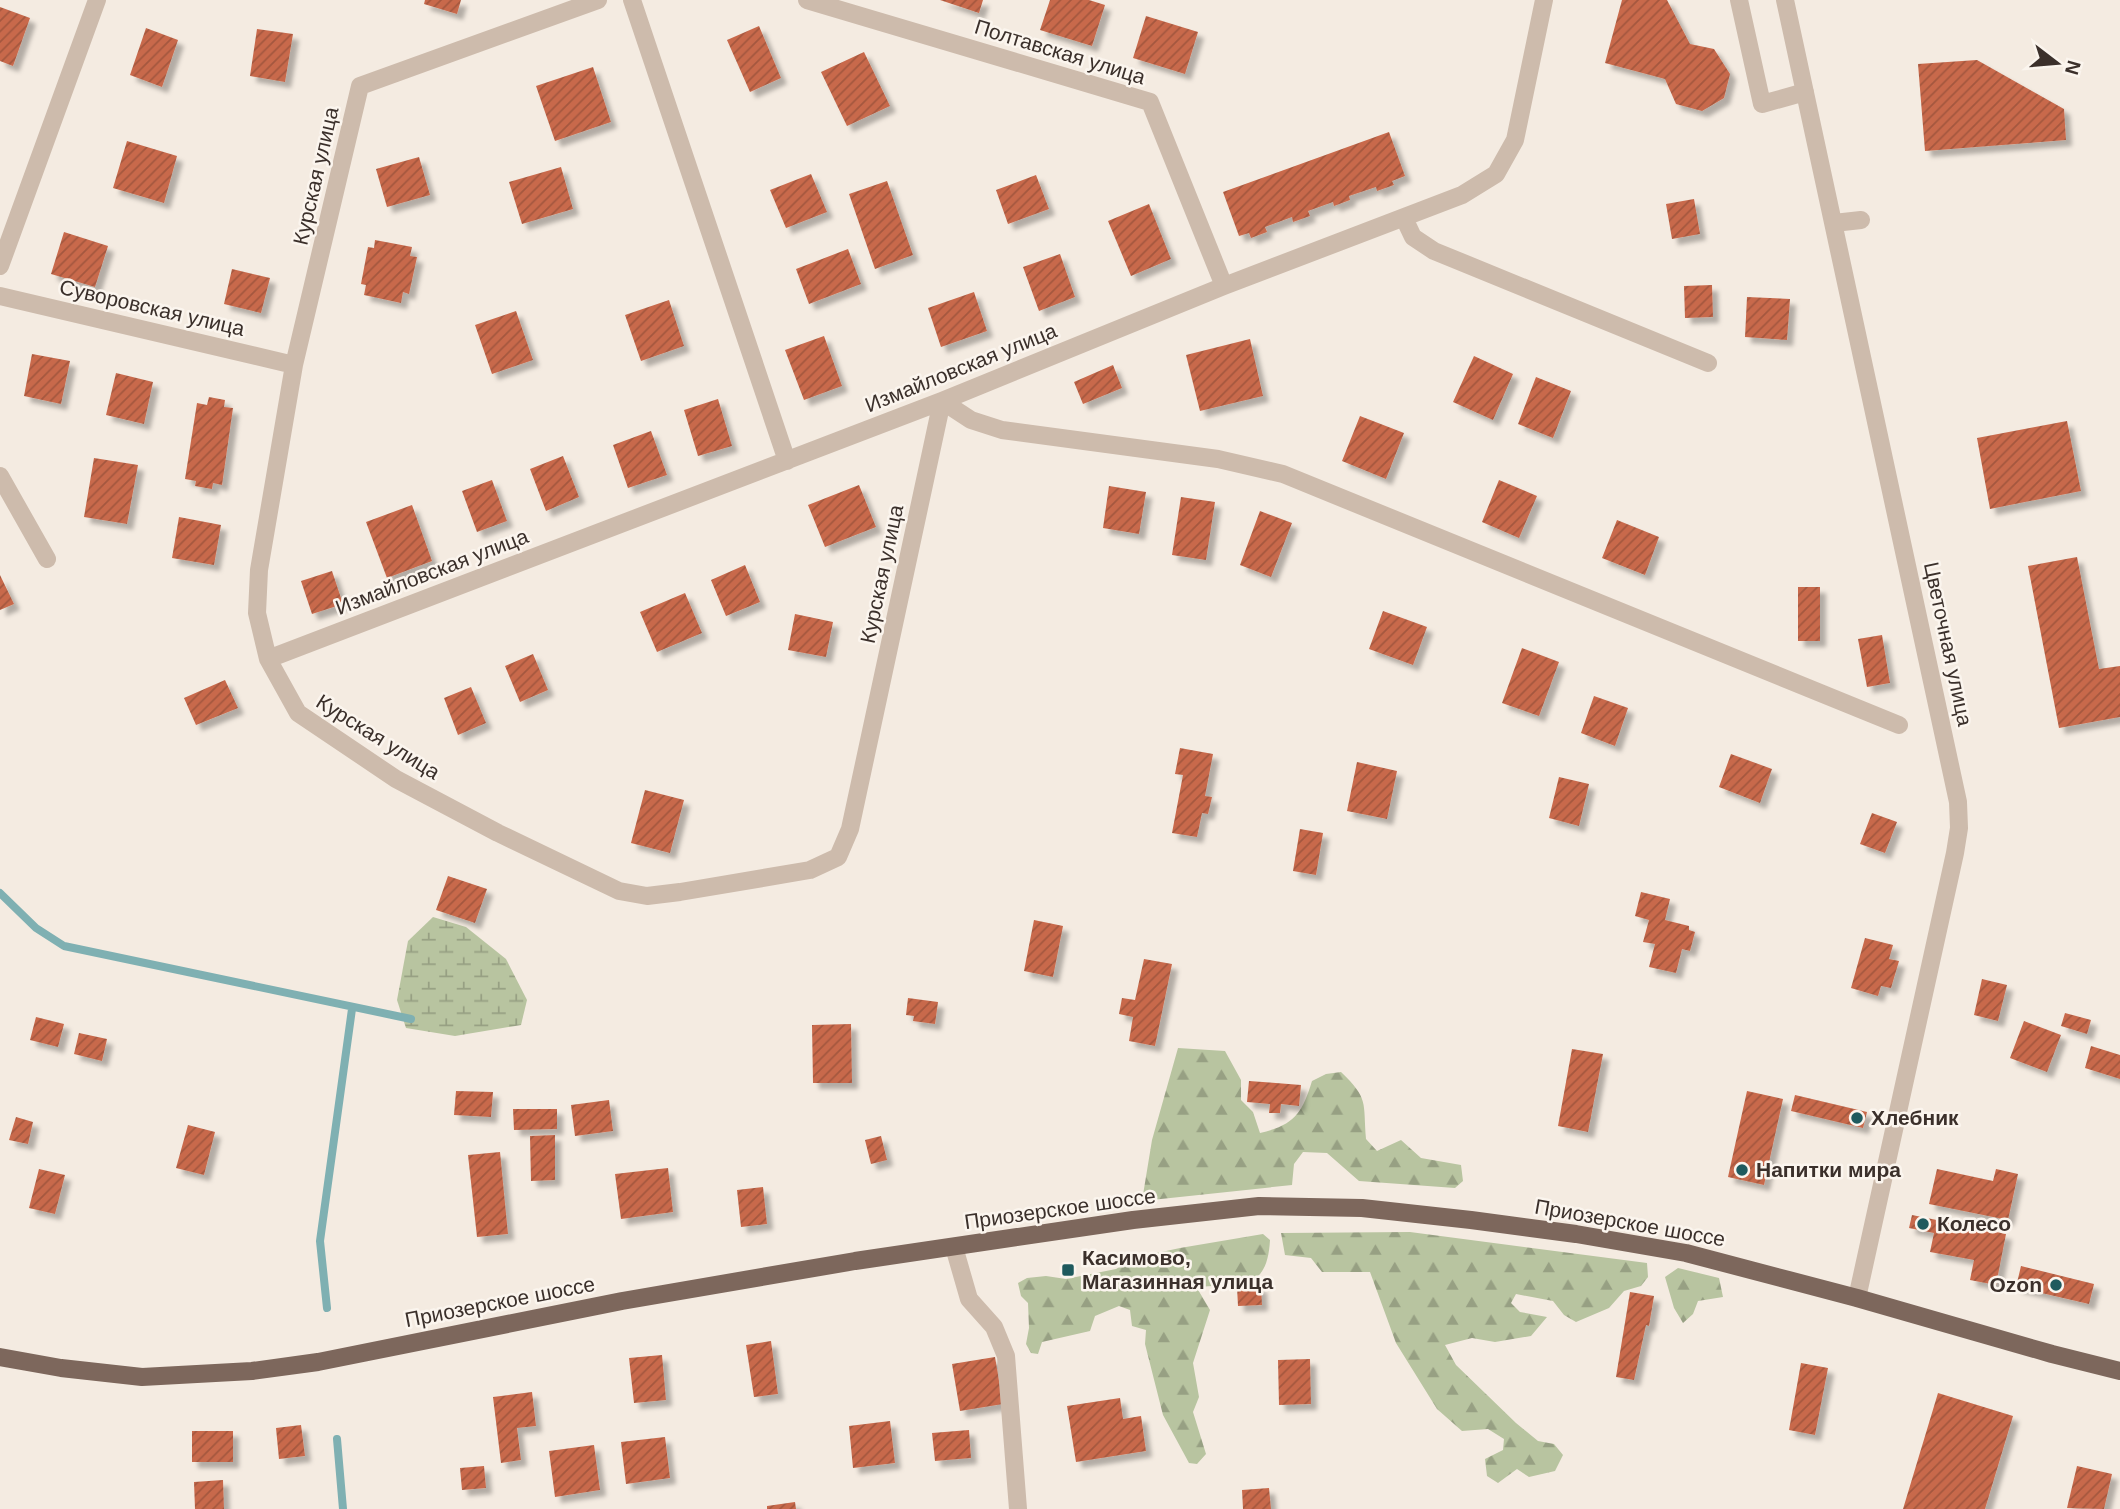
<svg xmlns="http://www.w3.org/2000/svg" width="2120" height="1509" font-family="Arial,sans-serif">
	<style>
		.forest { fill: url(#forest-firs) }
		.wetland { fill: url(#wetland-marsh) }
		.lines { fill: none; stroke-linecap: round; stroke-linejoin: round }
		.stream { stroke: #7fb0b2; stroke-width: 8 }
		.building { fill: url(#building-hatch); filter: url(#shadow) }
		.minor { stroke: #cdbbac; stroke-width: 18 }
		.primary { stroke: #7d675c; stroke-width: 18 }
		.poi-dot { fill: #1f5a5e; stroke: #fbf5ee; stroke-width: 2.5 }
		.labels { text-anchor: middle; stroke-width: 5; stroke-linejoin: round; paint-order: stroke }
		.street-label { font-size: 21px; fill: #3b302b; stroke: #fbf5ee }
		.poi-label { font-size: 21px; font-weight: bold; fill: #3b302b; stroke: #fbf5ee; text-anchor: start }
	</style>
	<defs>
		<pattern id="forest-firs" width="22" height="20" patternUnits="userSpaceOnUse" patternTransform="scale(1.75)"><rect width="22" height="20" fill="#b8c4a0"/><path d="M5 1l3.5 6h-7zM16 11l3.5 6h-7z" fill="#97a083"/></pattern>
		<pattern id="wetland-marsh" width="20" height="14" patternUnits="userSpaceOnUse" patternTransform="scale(1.75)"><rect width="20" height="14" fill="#b8c4a0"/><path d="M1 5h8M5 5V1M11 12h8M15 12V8" fill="none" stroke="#97a083"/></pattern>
		<pattern id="building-hatch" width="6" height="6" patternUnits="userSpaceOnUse" patternTransform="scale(1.75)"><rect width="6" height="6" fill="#c8694b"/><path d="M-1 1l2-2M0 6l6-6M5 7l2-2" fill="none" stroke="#a4573f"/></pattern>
		<filter id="shadow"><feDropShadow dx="6" dy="6" stdDeviation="2" flood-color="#0004"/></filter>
	</defs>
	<rect width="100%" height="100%" fill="#f4ebe1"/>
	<path class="forest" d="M 1178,1048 L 1225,1051 L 1241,1080 L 1241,1100 L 1253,1112 L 1260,1133 C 1294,1125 1302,1114 1312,1081 L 1326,1074 L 1341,1072 C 1369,1099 1363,1102 1366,1139 L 1377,1151 L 1401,1140 L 1421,1158 L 1461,1165 L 1463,1181 L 1455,1188 L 1359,1181 L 1327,1153 L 1303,1152 L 1294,1164 L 1292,1185 L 1142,1201 L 1152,1140 Z
		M 1410,1232 L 1647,1263 L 1648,1277 L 1641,1286 L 1624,1291 L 1609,1308 L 1576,1322 L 1564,1315 L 1553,1301 L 1516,1294 L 1511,1303 L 1520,1312 L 1547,1317 L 1531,1336 L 1495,1342 L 1472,1338 L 1445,1345 L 1456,1365 L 1516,1423 L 1538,1441 L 1554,1444 L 1563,1455 L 1555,1471 L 1529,1477 L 1517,1469 L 1498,1483 L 1487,1476 L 1485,1459 L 1503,1450 L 1504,1439 L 1488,1429 L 1462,1431 L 1437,1409 L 1396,1343 L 1370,1272 L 1322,1272 L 1311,1258 L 1285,1255 L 1281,1233 Z
		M 1263,1234 L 1270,1240 C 1268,1275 1256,1287 1219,1286 C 1211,1286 1205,1286 1197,1288 L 1210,1310 L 1193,1363 L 1199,1397 L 1193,1412 L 1206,1454 L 1197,1464 L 1189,1463 L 1163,1415 L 1145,1344 L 1146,1330 L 1132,1326 L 1130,1310 L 1119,1306 L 1095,1316 L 1090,1331 L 1042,1342 L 1038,1354 L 1031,1353 L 1026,1344 L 1029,1328 L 1028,1303 L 1021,1296 L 1018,1283 L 1027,1278 L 1046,1276 L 1066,1279 L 1116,1269 L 1138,1257 L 1180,1248 Z
		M 1678,1268 L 1719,1278 L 1723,1297 L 1698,1301 L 1693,1314 L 1683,1323 L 1674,1308 L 1665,1277 Z"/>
	<path class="wetland" d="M 433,917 L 466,927 L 506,959 L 527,1000 L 521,1025 L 455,1036 L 406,1028 L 397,1000 L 408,941 Z"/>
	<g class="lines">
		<path class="stream" d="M 0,893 L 36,928 L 64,946 L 411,1019
			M 327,1308 L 320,1241 L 352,1009
			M 337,1439 L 343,1509"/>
	</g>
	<path class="building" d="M 425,0 L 461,0 L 457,14 L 424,4 Z
		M 940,0 L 983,0 L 979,13 Z
		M 1050,0 L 1089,0 L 1105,5 L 1092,46 L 1040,30 Z
		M 1622,0 L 1667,0 L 1690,44 L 1714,49 L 1730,74 L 1724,98 L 1702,111 L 1676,104 L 1665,79 L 1605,63 Z
		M 0,7 L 30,18 L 13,66 L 0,61 Z
		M 1146,16 L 1198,32 L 1185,74 L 1133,58 Z
		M 759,26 L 781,78 L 750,92 L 727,40 Z
		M 146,28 L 178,40 L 162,87 L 130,75 Z
		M 257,29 L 293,34 L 285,82 L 250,76 Z
		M 864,52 L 890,106 L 847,126 L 821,72 Z
		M 1977,60 L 2064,109 L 2066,140 L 1925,151 L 1918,64 Z
		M 593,67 L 611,122 L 555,141 L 536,86 Z
		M 1389,132 L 1405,176 L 1392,181 L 1394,185 L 1377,191 L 1376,187 L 1349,196 L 1350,200 L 1334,206 L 1333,202 L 1308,211 L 1310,216 L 1293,222 L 1292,217 L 1265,227 L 1267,232 L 1251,238 L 1249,233 L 1239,236 L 1223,192 Z
		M 127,141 L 177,156 L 164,203 L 113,188 Z
		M 419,157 L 430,195 L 387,207 L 376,169 Z
		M 561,167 L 573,209 L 522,224 L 509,182 Z
		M 811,174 L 827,212 L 786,228 L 770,190 Z
		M 1036,175 L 1049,209 L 1008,224 L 996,190 Z
		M 887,181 L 913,255 L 875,269 L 849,194 Z
		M 1694,199 L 1700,234 L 1672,239 L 1666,204 Z
		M 1149,204 L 1171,259 L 1131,276 L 1108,221 Z
		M 64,232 L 108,246 L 95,287 L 51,274 Z
		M 375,240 L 412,247 L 410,256 L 417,257 L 409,294 L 403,292 L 401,303 L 364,295 L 366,285 L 361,284 L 368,247 L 374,248 Z
		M 848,249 L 861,284 L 809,304 L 796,269 Z
		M 1060,254 L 1075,297 L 1039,311 L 1023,267 Z
		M 232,269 L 270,278 L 261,313 L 224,304 Z
		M 1712,285 L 1713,317 L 1685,318 L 1684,286 Z
		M 974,292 L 987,331 L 941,347 L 928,308 Z
		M 1747,297 L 1790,299 L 1787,340 L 1745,337 Z
		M 669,300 L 684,346 L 641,361 L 625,315 Z
		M 516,311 L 533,360 L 492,374 L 475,325 Z
		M 824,336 L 842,386 L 804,400 L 785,350 Z
		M 1250,339 L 1263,396 L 1200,411 L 1186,355 Z
		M 32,354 L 70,361 L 61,404 L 24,396 Z
		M 1474,356 L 1513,374 L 1493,420 L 1453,402 Z
		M 1113,365 L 1122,388 L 1083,404 L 1074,382 Z
		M 116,373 L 153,382 L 144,424 L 106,415 Z
		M 1536,377 L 1571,391 L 1553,438 L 1518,424 Z
		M 209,397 L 225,400 L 224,407 L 233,408 L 222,485 L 213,483 L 212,489 L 195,486 L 196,481 L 185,479 L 197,403 L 207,405 Z
		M 718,399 L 732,446 L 698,456 L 684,410 Z
		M 1360,416 L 1404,433 L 1386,479 L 1342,461 Z
		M 2067,421 L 2081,491 L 1990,509 L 1977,438 Z
		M 651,431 L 667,475 L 628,488 L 613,445 Z
		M 563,456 L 579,497 L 546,511 L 530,469 Z
		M 94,458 L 138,465 L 127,524 L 84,517 Z
		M 492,480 L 507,521 L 477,532 L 462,491 Z
		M 1499,480 L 1537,496 L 1519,538 L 1482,522 Z
		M 859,485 L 876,527 L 825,547 L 808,505 Z
		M 1109,486 L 1146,492 L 1139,534 L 1103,528 Z
		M 1181,497 L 1215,502 L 1206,560 L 1172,555 Z
		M 412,505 L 432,561 L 387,578 L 366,522 Z
		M 1260,511 L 1292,523 L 1271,577 L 1240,565 Z
		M 179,517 L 221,525 L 214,565 L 172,558 Z
		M 1617,520 L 1659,537 L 1645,575 L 1602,558 Z
		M 2077,557 L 2099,669 L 2120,666 L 2120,717 L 2059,728 L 2028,566 Z
		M 745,565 L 760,602 L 726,616 L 711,580 Z
		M 332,571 L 343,604 L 312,614 L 301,581 Z
		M 0,575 L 14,604 L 0,610 Z
		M 1798,587 L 1820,587 L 1820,641 L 1798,641 Z
		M 685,593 L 702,633 L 657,652 L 640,612 Z
		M 1383,611 L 1427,627 L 1413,665 L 1369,649 Z
		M 795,614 L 833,622 L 826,657 L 788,650 Z
		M 1882,635 L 1890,683 L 1867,687 L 1858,639 Z
		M 1522,648 L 1559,662 L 1539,716 L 1502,703 Z
		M 533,654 L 548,690 L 520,702 L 505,666 Z
		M 225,680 L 238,708 L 196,725 L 184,698 Z
		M 471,687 L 486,723 L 458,735 L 444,698 Z
		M 1594,696 L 1628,708 L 1615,746 L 1581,733 Z
		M 1180,748 L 1213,754 L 1205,796 L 1212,797 L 1208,814 L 1202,813 L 1197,837 L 1172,833 L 1183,775 L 1175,774 Z
		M 1731,754 L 1772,769 L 1760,803 L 1719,787 Z
		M 1357,762 L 1397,771 L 1387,819 L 1347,811 Z
		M 1559,777 L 1589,784 L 1579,826 L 1549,818 Z
		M 645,790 L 684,800 L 670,853 L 631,843 Z
		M 1872,813 L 1897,822 L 1885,853 L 1860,844 Z
		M 1300,829 L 1323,833 L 1316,875 L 1293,871 Z
		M 448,876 L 487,889 L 475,923 L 436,910 Z
		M 1641,892 L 1670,899 L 1665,920 L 1689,926 L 1689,930 L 1695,932 L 1690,951 L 1682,949 L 1676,973 L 1649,967 L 1655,944 L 1643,942 L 1649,920 L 1635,916 Z
		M 1034,920 L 1063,926 L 1053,977 L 1024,971 Z
		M 1865,938 L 1893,945 L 1889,959 L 1899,961 L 1891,988 L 1881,986 L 1878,996 L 1851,988 Z
		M 1144,959 L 1172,964 L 1155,1046 L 1129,1041 L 1133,1017 L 1119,1014 L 1122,998 L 1135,1000 Z
		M 1982,979 L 2007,985 L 1998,1021 L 1974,1015 Z
		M 908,998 L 938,1002 L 935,1024 L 913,1021 L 914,1016 L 906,1015 Z
		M 2065,1013 L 2091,1020 L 2087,1034 L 2061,1026 Z
		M 36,1017 L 64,1024 L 58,1047 L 30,1040 Z
		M 2024,1021 L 2061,1035 L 2047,1072 L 2010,1058 Z
		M 851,1024 L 852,1083 L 813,1083 L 812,1025 Z
		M 79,1033 L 107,1039 L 102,1061 L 74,1054 Z
		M 2091,1046 L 2120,1055 L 2120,1079 L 2085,1068 Z
		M 1572,1049 L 1603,1054 L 1588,1132 L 1558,1126 Z
		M 1249,1081 L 1301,1085 L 1299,1106 L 1281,1104 L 1280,1113 L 1269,1113 L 1270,1104 L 1247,1102 Z
		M 456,1091 L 493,1092 L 491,1117 L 454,1115 Z
		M 1747,1091 L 1783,1099 L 1764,1185 L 1728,1177 Z
		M 1795,1095 L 1867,1112 L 1863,1128 L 1791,1111 Z
		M 609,1100 L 613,1131 L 575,1136 L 571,1105 Z
		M 513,1109 L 557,1109 L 557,1129 L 514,1130 Z
		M 16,1117 L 33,1122 L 28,1144 L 9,1140 Z
		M 188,1125 L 215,1132 L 204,1175 L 176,1168 Z
		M 555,1135 L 555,1180 L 531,1181 L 530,1136 Z
		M 881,1136 L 887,1160 L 871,1164 L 865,1140 Z
		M 500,1152 L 508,1234 L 477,1237 L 468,1155 Z
		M 668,1168 L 673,1212 L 621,1219 L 615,1174 Z
		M 39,1169 L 65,1175 L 55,1214 L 29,1208 Z
		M 1937,1169 L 1993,1181 L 1996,1169 L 2018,1174 L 2008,1220 L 1929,1204 Z
		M 763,1187 L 767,1224 L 741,1227 L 737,1190 Z
		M 1912,1215 L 2006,1234 L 1996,1285 L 1970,1280 L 1974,1260 L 1930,1252 L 1934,1233 L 1909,1228 Z
		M 2021,1266 L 2094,1284 L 2089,1304 L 2016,1287 Z
		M 1261,1286 L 1262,1305 L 1238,1306 L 1237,1287 Z
		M 1630,1292 L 1654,1296 L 1649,1326 L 1646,1325 L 1634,1380 L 1616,1377 Z
		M 771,1341 L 778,1394 L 754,1397 L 746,1345 Z
		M 662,1355 L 666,1400 L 634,1403 L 629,1358 Z
		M 995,1357 L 1003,1404 L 960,1411 L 952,1364 Z
		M 1310,1359 L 1311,1404 L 1279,1405 L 1278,1360 Z
		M 1801,1363 L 1828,1368 L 1815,1435 L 1789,1430 Z
		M 532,1392 L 536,1426 L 517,1428 L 521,1460 L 501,1463 L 493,1397 Z
		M 1938,1393 L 2013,1416 L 1985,1509 L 1903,1509 Z
		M 1120,1398 L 1123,1419 L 1141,1416 L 1146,1451 L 1076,1462 L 1067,1406 Z
		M 890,1421 L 895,1463 L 853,1468 L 849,1426 Z
		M 301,1425 L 305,1456 L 279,1459 L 276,1428 Z
		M 969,1430 L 971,1458 L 935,1461 L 932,1433 Z
		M 192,1431 L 233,1431 L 233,1462 L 192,1462 Z
		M 665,1437 L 670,1478 L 626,1484 L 621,1442 Z
		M 594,1445 L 600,1490 L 555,1497 L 549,1451 Z
		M 484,1466 L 486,1488 L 462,1490 L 460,1468 Z
		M 2077,1466 L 2112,1474 L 2104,1509 L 2067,1508 Z
		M 223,1480 L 224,1509 L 195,1509 L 194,1482 Z
		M 1269,1488 L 1271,1509 L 1243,1509 L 1242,1490 Z
		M 795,1502 L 796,1509 L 767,1509 L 767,1506 Z"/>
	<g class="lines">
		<path class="minor" d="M 598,0 L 360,86 L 294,365 L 259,570 L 257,613 L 268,659 L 298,713 L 396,779 L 498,833 L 619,891 L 647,896 L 680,892 L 810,870 L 838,857 L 850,829 L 942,401 L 971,420 L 1002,430 L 1218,459 L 1283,474 L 1899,725
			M 632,0 L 787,461
			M 807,0 L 1150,102 L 1224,286
			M 1739,0 L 1762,104 L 1805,92
			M 1785,0 L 1958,802 L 1959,828 L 1955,853 L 1857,1298
			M 1404,218 L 1413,237 L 1434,251 L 1708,363
			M 1834,223 L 1861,220
			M 0,266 L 97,0
			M 0,296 L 294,365
			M 0,476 L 47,559
			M 268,659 L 942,401 L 1224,286 L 1462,195 L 1496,174 L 1515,140 L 1544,0
			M 954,1247 L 969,1299 L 994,1327 L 1006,1356 L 1018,1509"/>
		<path class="primary" d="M 0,1357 L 61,1368 L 142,1377 L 252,1371 L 318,1362 L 622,1301 L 855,1261 L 1133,1220 L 1259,1206 L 1362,1208 L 1471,1220 L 1576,1234 L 1686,1253 L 1857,1298 L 2052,1354 L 2120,1371"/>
	</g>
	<g class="poi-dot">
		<circle cx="1857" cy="1118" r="7"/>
		<circle cx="1742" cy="1170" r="7"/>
		<circle cx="1923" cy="1224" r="7"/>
		<rect x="1061" y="1263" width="14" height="14" rx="3.5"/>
		<circle cx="2056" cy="1285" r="7"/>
	</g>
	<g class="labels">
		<g class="street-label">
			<text transform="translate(1060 52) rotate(17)" y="7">Полтавская улица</text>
			<text transform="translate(316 176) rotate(-77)" y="7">Курская улица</text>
			<text transform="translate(152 308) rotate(13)" y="7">Суворовская улица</text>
			<text transform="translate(961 368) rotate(-22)" y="7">Измайловская улица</text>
			<text transform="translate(432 572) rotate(-21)" y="7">Измайловская улица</text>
			<text transform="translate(882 574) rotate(-78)" y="7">Курская улица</text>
			<text transform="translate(1948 644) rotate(78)" y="7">Цветочная улица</text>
			<text transform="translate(378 737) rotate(32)" y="7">Курская улица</text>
			<text transform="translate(1060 1209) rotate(-8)" y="7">Приозерское шоссе</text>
			<text transform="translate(1630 1223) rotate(10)" y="7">Приозерское шоссе</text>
			<text transform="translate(500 1302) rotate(-11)" y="7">Приозерское шоссе</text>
		</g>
		<g class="poi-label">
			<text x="1871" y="1125">Хлебник</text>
			<text x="1756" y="1177">Напитки мира</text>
			<text x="1937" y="1231">Колесо</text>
			<text x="1082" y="1265">Касимово,<tspan x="1082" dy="24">Магазинная улица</tspan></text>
			<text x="2042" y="1292" text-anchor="end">Ozon</text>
		</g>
	</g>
	<g transform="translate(2057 63) rotate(106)" stroke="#fbf5ee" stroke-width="5" paint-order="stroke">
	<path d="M0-5L12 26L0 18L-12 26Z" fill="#3b302b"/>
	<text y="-10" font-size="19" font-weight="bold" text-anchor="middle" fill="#3b302b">N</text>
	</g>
</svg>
